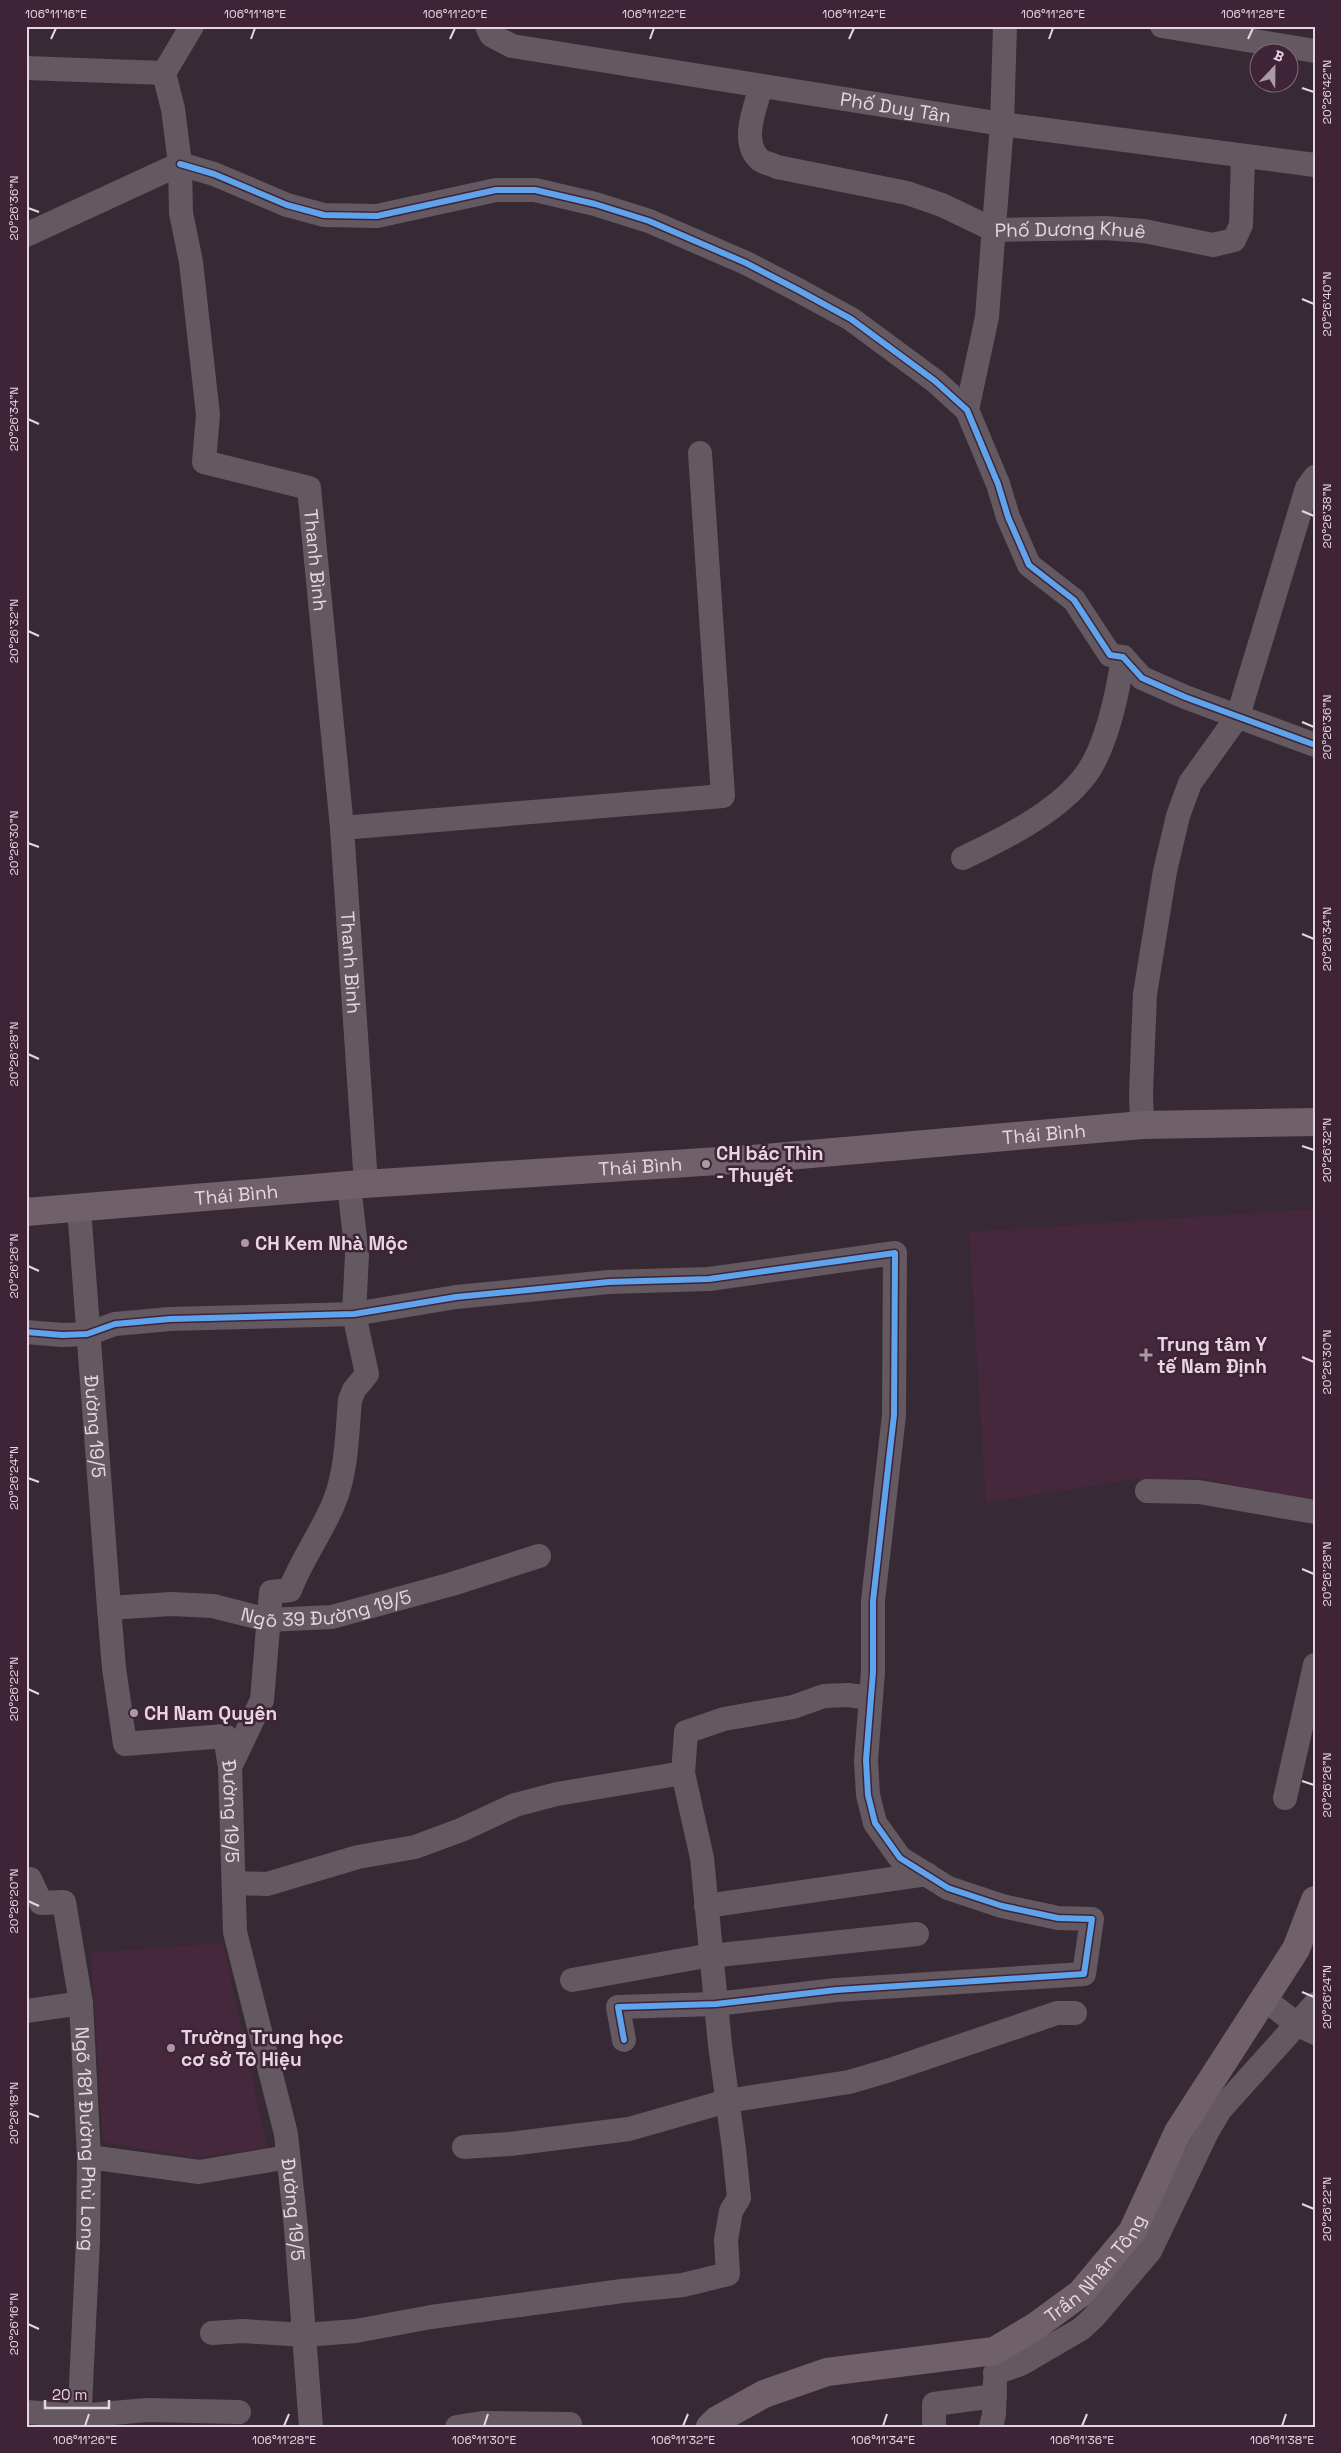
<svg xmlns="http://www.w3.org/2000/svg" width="1341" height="2453" font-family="'Space Grotesk',sans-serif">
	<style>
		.built { fill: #46283d }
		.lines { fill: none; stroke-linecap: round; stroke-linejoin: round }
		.minor { stroke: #645960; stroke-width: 24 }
		.major { stroke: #6f606a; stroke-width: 28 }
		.cycleway-casing { stroke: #3e2436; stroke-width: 9 }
		.cycleway { stroke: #60a3ed; stroke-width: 6 }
		.ticks { fill: none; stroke: #e7d6e1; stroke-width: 2 }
		.poi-dot { fill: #aa9aa4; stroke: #3e2436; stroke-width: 2 }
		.labels { text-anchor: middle; stroke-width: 5; stroke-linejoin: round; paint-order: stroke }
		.street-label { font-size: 19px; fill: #e7d6e1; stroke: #3e2436 }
		.poi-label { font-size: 19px; font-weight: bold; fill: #e7d6e1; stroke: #3e2436; text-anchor: start }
		.neatline { fill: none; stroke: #e7d6e1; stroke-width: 2 }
		.ticks-label { font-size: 12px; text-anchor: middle; fill: #e7d6e1 }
	</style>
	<rect width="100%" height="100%" fill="#382a34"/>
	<path class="built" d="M 1315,1209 L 1315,1502 L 1201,1478 L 1127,1480 L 986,1503 L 969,1232 Z
		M 223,1943 L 267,2147 L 196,2158 L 103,2142 L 91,1953 Z"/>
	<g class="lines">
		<g class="minor">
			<path id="s1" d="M 192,26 L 164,73 L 173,109 L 180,164 L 181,213 L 191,262 L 208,415 L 204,462 L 309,488 L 342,828 L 366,1184"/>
			<path id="s2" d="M 487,26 L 491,35 L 512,46 L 1002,124 L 1315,165"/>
			<path d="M 1162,26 L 1315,51"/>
			<path d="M 26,68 L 164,73"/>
			<path id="s3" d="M 761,86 C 756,107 740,140 759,159 C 763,163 772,164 777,167 L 907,193 L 942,205 L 994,230 L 1105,228 L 1144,231 L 1213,245 L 1234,240 L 1241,225 L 1243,156"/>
			<path d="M 180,164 L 214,174 L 287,205 L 324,215 L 377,216 L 496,190 L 535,190 L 595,204 L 649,221 L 746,263 L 798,290 L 851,319 L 935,381 L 967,410 L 998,484 L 1008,517 L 1029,565 L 1074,600 L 1110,655 L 1123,657 L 1142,678 L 1185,697 L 1315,745"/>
			<path d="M 26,235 L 180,164"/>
			<path d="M 967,410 L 987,317 L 1002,124 L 1005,26"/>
			<path d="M 342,828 L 723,796 L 700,453"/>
			<path d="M 963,858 C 1003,839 1056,813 1084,777 C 1106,750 1118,692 1123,657"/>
			<path d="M 1142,1125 L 1141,1093 L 1145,994 L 1165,871 L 1178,816 L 1190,783 L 1238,716 L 1307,488 L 1315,477"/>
			<path id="s4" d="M 79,1208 L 109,1608 L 114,1668 L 125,1744 L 225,1736 L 230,1767 L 235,1932 L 286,2134 L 296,2228 L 311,2427"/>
			<path d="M 26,1332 L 62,1335 L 87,1334 L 115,1324 L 170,1319 L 354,1314 L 456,1297 L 609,1282 L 709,1279 L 895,1253 L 894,1415 L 873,1601 L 873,1672 L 866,1760 L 868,1795 L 875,1823 L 900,1858 L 948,1888 L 1002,1906 L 1058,1918 L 1092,1919 L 1084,1974 L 836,1990 L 716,2004 L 618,2007 L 624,2040"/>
			<path d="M 1147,1491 L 1199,1492 L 1315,1512"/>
			<path id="s5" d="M 109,1608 L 171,1604 L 213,1606 L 268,1620 L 332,1617 L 452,1584 L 539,1556"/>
			<path d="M 230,1767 L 262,1700 L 271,1592 L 290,1590 C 302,1558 323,1531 335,1500 C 347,1468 347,1434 350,1400 L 354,1390 L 367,1374 L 354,1314 L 357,1255 L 349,1185"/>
			<path d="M 1285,1798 L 1315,1665"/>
			<path id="s6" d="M 26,1879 L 30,1879 L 41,1903 L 64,1902 L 81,2003 L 89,2157 L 88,2240 L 79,2427"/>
			<path d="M 234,1883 L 267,1884 L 358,1857 L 415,1847 L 461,1830 L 515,1805 L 557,1794 L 683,1773"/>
			<path d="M 706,1906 L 927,1874"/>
			<path d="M 572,1980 L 700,1957 L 917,1934"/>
			<path d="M 1263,1998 L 1298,2025 L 1315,2033"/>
			<path d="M 26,2011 L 81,2003"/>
			<path d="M 464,2147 L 510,2144 L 629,2129 L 727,2101 L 849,2082 L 890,2070 L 1057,2013 L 1075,2013"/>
			<path d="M 89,2157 L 199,2172 L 288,2157"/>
			<path d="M 212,2333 L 243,2331 L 304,2335 L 356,2331 L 431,2317 L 622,2291 L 683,2285 L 728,2274 L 726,2240 L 731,2211 L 739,2198 L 734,2149 L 720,2045 L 702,1858 L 683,1773 L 686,1732 L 724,1719 L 793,1707 L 824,1696 L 848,1695 L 870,1698"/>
			<path d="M 995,2373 L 1021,2364 L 1081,2329 L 1093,2318 L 1150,2251 L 1208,2130 L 1220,2110 L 1315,2004"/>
			<path d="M 26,2412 L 79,2416 L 147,2410 L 239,2412"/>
			<path d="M 457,2427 L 482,2423 L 570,2424 L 570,2427"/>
			<path d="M 934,2427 L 934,2404 L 995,2396"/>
			<path d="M 991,2427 L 994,2414 L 995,2381"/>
		</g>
		<g class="major">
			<path id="s7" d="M 26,1212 L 349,1185 L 765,1158 L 1142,1125 L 1315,1122"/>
			<path id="s8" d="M 710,2427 L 717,2420 L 764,2394 L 827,2372 L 994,2351 L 1036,2326 L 1081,2293 L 1132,2232 L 1178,2132 L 1296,1949 L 1315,1900"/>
		</g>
		<defs>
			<path id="cycleway" d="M 180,164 L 214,174 L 287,205 L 324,215 L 377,216 L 496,190 L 535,190 L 595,204 L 649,221 L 746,263 L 798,290 L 851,319 L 935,381 L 967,410 L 998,484 L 1008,517 L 1029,565 L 1074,600 L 1110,655 L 1123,657 L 1142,678 L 1185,697 L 1315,745
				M 26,1332 L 62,1335 L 87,1334 L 115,1324 L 170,1319 L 354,1314 L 456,1297 L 609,1282 L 709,1279 L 895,1253 L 894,1415 L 873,1601 L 873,1672 L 866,1760 L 868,1795 L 875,1823 L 900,1858 L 948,1888 L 1002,1906 L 1058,1918 L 1092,1919 L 1084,1974 L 836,1990 L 716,2004 L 618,2007 L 624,2040"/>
		</defs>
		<use href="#cycleway" class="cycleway-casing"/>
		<use href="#cycleway" class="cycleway"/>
	</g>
	<path class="ticks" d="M 51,39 L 56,28M 251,39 L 255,28M 450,39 L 455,28M 650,39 L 654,28M 849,39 L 854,28M 1049,39 L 1053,28M 1248,39 L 1253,28M 1302,88 L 1314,92M 28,208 L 39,212M 1302,299 L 1314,304M 28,419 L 39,424M 1302,511 L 1314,516M 28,631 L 39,636M 1302,722 L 1314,727M 28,843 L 39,847M 1302,934 L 1314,939M 28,1054 L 39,1059M 1302,1146 L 1314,1150M 28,1266 L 39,1271M 1302,1357 L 1314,1362M 28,1478 L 39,1482M 1302,1569 L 1314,1574M 28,1689 L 39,1694M 1302,1781 L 1314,1785M 28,1901 L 39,1906M 1302,1992 L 1314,1997M 28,2113 L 39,2117M 1302,2204 L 1314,2209M 28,2324 L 39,2329M 85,2426 L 89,2414M 284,2426 L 289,2414M 484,2426 L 488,2414M 683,2426 L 688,2414M 883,2426 L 887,2414M 1082,2426 L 1087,2414M 1282,2426 L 1286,2414"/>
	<g class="poi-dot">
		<circle cx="706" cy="1164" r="5"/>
		<circle cx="245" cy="1243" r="5"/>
		<path d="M1143.5 1347.5h5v5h5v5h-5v5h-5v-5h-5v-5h5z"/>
		<circle cx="134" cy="1713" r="5"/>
		<circle cx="171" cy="2048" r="5"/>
	</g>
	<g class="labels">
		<g class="street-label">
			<text dy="7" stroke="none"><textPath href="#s2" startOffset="422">Phố Duy Tân</textPath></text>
			<text dy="7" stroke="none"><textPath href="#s3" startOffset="400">Phố Dương Khuê</textPath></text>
			<text dy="7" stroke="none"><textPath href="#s1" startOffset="628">Thanh Bình</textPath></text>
			<text dy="7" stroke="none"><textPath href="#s1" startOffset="1032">Thanh Bình</textPath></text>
			<text dy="7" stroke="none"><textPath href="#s7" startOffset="1021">Thái Bình</textPath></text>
			<text dy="7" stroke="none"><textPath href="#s7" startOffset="616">Thái Bình</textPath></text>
			<text dy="7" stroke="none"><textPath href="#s7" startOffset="211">Thái Bình</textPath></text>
			<text dy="7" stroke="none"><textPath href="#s4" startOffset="219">Đường 19/5</textPath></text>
			<text dy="7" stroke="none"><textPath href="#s5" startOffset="220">Ngõ 39 Đường 19/5</textPath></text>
			<text dy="7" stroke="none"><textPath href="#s4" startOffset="714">Đường 19/5</textPath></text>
			<text dy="7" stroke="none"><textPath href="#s6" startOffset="292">Ngõ 181 Đường Phù Long</textPath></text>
			<text dy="7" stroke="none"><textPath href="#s4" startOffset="1119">Đường 19/5</textPath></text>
			<text dy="7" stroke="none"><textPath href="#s8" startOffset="431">Trần Nhân Tông</textPath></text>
		</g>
		<g class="poi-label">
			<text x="716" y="1160">CH bác Thìn<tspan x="716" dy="22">- Thuyết</tspan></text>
			<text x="255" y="1250">CH Kem Nhà Mộc</text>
			<text x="1157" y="1351">Trung tâm Y<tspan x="1157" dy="22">tế Nam Định</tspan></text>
			<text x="144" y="1720">CH Nam Quyên</text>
			<text x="181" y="2044">Trường Trung học<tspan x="181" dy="22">cơ sở Tô Hiệu</tspan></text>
		</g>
	</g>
	<rect width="1341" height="2453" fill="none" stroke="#3e2436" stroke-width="55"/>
	<g transform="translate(1274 68) rotate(22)"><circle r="24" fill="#3e2436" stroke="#826b7a"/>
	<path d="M0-4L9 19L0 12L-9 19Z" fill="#aa9aa4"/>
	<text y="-8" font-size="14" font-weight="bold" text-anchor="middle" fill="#e7d6e1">B</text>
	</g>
	<path d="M45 2400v8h64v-8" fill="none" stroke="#e7d6e1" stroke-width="2.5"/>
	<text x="52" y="2400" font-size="15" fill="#e7d6e1" stroke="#3e2436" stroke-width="4" paint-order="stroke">20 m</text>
	<rect x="28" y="28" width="1286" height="2398" class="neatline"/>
	<g class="ticks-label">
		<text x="56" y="18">106°11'16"E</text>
		<text x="255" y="18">106°11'18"E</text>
		<text x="455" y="18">106°11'20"E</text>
		<text x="654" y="18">106°11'22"E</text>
		<text x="854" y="18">106°11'24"E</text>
		<text x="1053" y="18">106°11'26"E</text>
		<text x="1253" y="18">106°11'28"E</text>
		<text transform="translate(1327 92) rotate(-90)" y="4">20°26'42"N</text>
		<text transform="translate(14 208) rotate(-90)" y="4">20°26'36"N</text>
		<text transform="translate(1327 304) rotate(-90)" y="4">20°26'40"N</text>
		<text transform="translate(14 419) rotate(-90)" y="4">20°26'34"N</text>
		<text transform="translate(1327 516) rotate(-90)" y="4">20°26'38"N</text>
		<text transform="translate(14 631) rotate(-90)" y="4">20°26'32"N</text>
		<text transform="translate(1327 727) rotate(-90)" y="4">20°26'36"N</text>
		<text transform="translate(14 843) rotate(-90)" y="4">20°26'30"N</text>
		<text transform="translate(1327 939) rotate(-90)" y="4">20°26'34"N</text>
		<text transform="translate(14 1054) rotate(-90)" y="4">20°26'28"N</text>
		<text transform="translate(1327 1150) rotate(-90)" y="4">20°26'32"N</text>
		<text transform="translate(14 1266) rotate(-90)" y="4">20°26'26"N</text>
		<text transform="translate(1327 1362) rotate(-90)" y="4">20°26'30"N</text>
		<text transform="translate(14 1478) rotate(-90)" y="4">20°26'24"N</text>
		<text transform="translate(1327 1574) rotate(-90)" y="4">20°26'28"N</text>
		<text transform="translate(14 1689) rotate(-90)" y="4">20°26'22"N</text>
		<text transform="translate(1327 1785) rotate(-90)" y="4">20°26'26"N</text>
		<text transform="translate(14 1901) rotate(-90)" y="4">20°26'20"N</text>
		<text transform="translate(1327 1997) rotate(-90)" y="4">20°26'24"N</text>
		<text transform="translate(14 2113) rotate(-90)" y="4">20°26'18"N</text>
		<text transform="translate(1327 2209) rotate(-90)" y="4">20°26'22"N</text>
		<text transform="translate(14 2324) rotate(-90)" y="4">20°26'16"N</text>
		<text x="85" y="2444">106°11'26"E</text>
		<text x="284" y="2444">106°11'28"E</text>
		<text x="484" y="2444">106°11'30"E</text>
		<text x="683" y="2444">106°11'32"E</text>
		<text x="883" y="2444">106°11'34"E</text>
		<text x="1082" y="2444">106°11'36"E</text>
		<text x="1282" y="2444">106°11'38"E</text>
	</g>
</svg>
